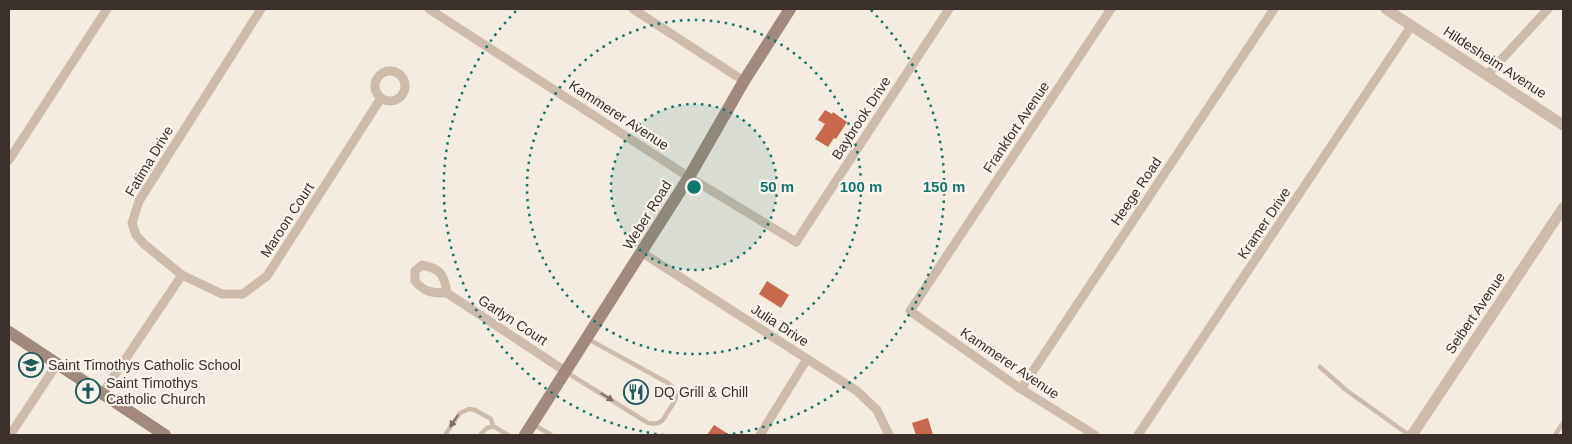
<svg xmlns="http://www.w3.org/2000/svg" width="1572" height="444" font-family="Arial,sans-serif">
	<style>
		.building { fill: #c8694b }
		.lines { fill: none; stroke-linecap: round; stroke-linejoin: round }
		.service { stroke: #cdbbac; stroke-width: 4.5 }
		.minor { stroke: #cdbbac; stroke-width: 9 }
		.tertiary { stroke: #cdbbac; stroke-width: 11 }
		.secondary { stroke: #a18a7d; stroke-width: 12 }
		.oneway { fill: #7d6f65 }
		.ring { fill: none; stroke: #0f766e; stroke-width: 2.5; stroke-dasharray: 2.5 5 }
		.labels { text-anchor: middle; stroke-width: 4.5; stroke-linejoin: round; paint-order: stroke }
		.street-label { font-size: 14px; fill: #3b302b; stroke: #fbf5ee }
		.poi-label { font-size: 14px; fill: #3b302b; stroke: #fbf5ee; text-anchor: start }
		.centre { fill: #0f766e; stroke: #fbf5ee; stroke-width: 2.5 }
		.ring-label { font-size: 15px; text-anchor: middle; font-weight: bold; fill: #0f766e; stroke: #fbf5ee; stroke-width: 4.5; stroke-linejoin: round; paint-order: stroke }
	</style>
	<rect width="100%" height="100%" fill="#f4ebe1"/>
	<path class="building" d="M 825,110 L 832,114 L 833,112 L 847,122 L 836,139 L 834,138 L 828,147 L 815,139 L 825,124 L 818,120 Z
		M 767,281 L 789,295 L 781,308 L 759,294 Z
		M 928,418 L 933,435 L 916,435 L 912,423 Z
		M 714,425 L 730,435 L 707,435 Z"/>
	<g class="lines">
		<path class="service" d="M 1320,367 L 1346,390 L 1409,435
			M 566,372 L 648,423 C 652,423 656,425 660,422 C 663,421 665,417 667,413 C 676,400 681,394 668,383 L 588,339
			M 533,424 L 551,435
			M 445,435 L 460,413 L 469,409 L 475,410 L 491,419 L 493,426 L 508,435
			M 480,435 L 487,428 L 493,426
			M 1555,435 L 1563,423"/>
		<path class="minor" d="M 261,9 L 139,201 L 132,223 L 136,235 L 144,244 L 182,275 L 222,294 L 243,294 L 267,276 L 381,98
			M 429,9 L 689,177 L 796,242 L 949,9
			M 633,9 L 744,81
			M375 86a15 15 0 1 1 30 0a15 15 0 1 1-30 0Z
			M 1487,75 L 1548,9
			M 9,160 L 107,9
			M 641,252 L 857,391 L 877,410 L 889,435
			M 447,293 C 432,293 424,292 415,281 L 415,271 L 422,265 C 441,269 444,274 447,293 L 565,371
			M 1021,389 L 1274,9
			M 102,394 L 182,275
			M 10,435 L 57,364
			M 760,435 L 807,359
			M 1095,435 L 1021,389 L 910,311 L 1111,9
			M 1138,435 L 1412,25"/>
		<path class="tertiary" d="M 1386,9 L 1563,125
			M 1412,435 L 1563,208"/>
		<path class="secondary" d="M 9,332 L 165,435
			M 525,435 L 689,177 L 744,81 L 790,9"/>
	</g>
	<defs><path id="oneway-solid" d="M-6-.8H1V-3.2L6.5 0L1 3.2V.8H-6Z" transform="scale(1.25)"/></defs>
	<g class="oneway">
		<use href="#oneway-solid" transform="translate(607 397) rotate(32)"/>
		<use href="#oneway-solid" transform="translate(454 421) rotate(124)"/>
	</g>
	<circle cx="694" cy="187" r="83" fill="#0f766e" fill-opacity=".12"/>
	<g class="ring">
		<circle cx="694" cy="187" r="83"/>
		<circle cx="694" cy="187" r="167"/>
		<path d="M664 435A250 250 0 0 1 517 10M871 10A250 250 0 0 1 724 435"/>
	</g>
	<defs>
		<symbol id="school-ring" viewBox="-11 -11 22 22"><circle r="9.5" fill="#fbf5ee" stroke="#1f5a5e" stroke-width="1.5"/><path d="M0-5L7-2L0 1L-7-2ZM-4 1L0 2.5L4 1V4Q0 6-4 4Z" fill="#1f5a5e"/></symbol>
		<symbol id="church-ring" viewBox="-11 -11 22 22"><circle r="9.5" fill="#fbf5ee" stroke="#1f5a5e" stroke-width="1.5"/><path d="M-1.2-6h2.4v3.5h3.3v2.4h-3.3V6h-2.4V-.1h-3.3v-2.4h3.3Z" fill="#1f5a5e"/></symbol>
		<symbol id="restaurant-ring" viewBox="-11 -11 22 22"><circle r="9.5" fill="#fbf5ee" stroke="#1f5a5e" stroke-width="1.5"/><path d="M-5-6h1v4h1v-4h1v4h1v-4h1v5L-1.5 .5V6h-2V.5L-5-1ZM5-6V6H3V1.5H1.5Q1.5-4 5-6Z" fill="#1f5a5e"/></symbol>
	</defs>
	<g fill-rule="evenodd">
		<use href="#school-ring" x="17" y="351" width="28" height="28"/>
		<use href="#church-ring" x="74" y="377" width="28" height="28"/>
		<use href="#restaurant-ring" x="622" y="378" width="28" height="28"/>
	</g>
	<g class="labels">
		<g class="street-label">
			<text transform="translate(1495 62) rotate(33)" y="5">Hildesheim Avenue</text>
			<text transform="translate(619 115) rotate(33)" y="5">Kammerer Avenue</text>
			<text transform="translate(861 118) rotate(-57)" y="5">Baybrook Drive</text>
			<text transform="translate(1016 127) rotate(-56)" y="5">Frankfort Avenue</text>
			<text transform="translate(149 161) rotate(-59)" y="5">Fatima Drive</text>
			<text transform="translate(1136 191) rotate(-56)" y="5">Heege Road</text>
			<text transform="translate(647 215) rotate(-58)" y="5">Weber Road</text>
			<text transform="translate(287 220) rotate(-57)" y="5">Maroon Court</text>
			<text transform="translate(1264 223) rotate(-56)" y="5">Kramer Drive</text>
			<text transform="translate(1475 313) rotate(-56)" y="5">Seibert Avenue</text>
			<text transform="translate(513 320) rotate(33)" y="5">Garlyn Court</text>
			<text transform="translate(780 325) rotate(33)" y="5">Julia Drive</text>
			<text transform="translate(1010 363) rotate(34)" y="5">Kammerer Avenue</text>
		</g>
		<g class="poi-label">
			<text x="48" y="370">Saint Timothys Catholic School</text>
			<text x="106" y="388">Saint Timothys<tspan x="106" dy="16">Catholic Church</tspan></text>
			<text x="654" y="397">DQ Grill &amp; Chill</text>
		</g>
	</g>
	<circle cx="694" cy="187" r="8" class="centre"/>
	<g class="ring-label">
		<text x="777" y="192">50 m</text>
		<text x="861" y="192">100 m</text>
		<text x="944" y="192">150 m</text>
	</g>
	<rect width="1572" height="444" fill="none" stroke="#3b302b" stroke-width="20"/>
</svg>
